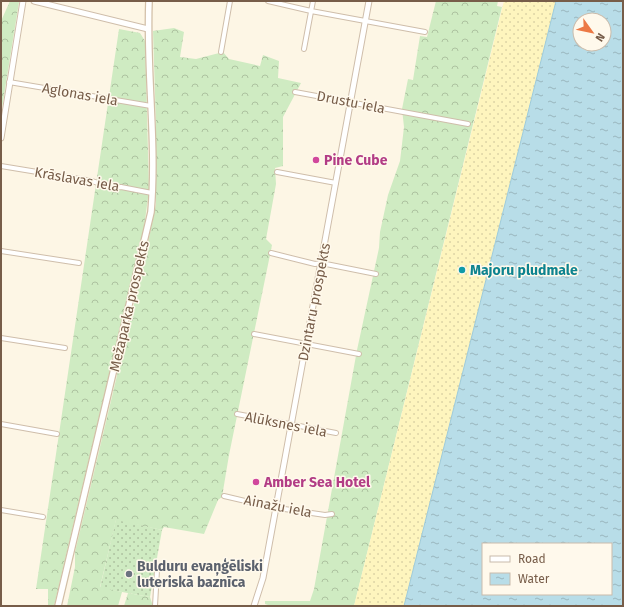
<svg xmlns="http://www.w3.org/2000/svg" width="624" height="607" font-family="'Fira Sans',sans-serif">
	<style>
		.grass { fill: url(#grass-dots) }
		.forest { fill: url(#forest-crowns) }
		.sand { fill: url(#sand-dots) }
		.water { fill: url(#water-ripples); stroke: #9ecbda; fill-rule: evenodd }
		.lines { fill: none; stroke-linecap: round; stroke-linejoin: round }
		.minor-casing { stroke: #cfbeab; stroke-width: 6 }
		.tertiary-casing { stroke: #cfbeab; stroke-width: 7 }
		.secondary-casing { stroke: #d2bfa7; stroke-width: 8 }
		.minor { stroke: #fff; stroke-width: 4 }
		.tertiary { stroke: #fff; stroke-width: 5 }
		.secondary { stroke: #fff; stroke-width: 5.5 }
		.hotel-dot { fill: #d1479c; stroke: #fff9ec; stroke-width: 1.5 }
		.culture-dot { fill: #0f9aa8; stroke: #fff9ec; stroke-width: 1.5 }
		.worship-dot { fill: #6b7280; stroke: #fff9ec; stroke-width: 1.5 }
		.labels { text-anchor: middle; stroke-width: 3; stroke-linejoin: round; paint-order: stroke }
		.street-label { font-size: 14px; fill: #775d49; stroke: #fff9ec }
		.hotel-label { font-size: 14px; font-weight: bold; fill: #b23c85; stroke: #fff9ec; text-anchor: start }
		.culture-label { font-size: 14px; font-weight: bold; fill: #0d838f; stroke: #fff9ec; text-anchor: start }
		.worship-label { font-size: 14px; font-weight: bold; fill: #5b616d; stroke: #fff9ec; text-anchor: start }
	</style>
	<defs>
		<pattern id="grass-dots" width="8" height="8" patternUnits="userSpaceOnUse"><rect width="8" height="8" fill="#cfebc2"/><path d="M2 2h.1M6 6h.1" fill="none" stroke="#adc2a0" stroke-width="1.8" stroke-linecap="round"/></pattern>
		<pattern id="forest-crowns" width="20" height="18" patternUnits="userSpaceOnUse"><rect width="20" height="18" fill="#cfebc2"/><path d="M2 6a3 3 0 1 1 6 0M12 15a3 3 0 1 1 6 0" fill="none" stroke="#adc2a0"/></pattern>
		<pattern id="sand-dots" width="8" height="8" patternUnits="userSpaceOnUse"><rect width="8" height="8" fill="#fef5be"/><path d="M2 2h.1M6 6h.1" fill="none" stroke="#ddd4a5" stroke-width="1.8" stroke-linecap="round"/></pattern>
		<pattern id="water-ripples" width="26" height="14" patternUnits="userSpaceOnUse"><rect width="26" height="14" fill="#b8dde8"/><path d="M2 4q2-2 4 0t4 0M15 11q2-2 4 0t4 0" fill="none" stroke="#9ab6be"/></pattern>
	</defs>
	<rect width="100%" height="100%" fill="#fdf6e5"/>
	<path class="grass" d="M 116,519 L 162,530 L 150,597 L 100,588 Z"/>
	<path class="forest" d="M 10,1 L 19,2 L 1,114 L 1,21 Z
		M 436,1 L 498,1 L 497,6 L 502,7 L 354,606 L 271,606 L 265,604 L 265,601 L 310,601 L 314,589 L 357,350 L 379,248 L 380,232 L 388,195 L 400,161 L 404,127 L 402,109 L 408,79 L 413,80 L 420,36 L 427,37 Z
		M 174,28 L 184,32 L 180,57 L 196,59 L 223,52 L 229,59 L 260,66 L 263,55 L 279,61 L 278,78 L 301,83 L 283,117 L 283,166 L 275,168 L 276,184 L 266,239 L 272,245 L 271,250 L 229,455 L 222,497 L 218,500 L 204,534 L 164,527 L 162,530 L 116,520 L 100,587 L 122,592 L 118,606 L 67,606 L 75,567 L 75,552 L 144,262 L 156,204 L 156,125 L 153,31 Z
		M 119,29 L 140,33 L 145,41 L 149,190 L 144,228 L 54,606 L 48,606 L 48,589 L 36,589 Z
		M 128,593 L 150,597 L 153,606 L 124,606 Z"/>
	<path class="sand" d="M 504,1 L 556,1 L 404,606 L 354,606 Z"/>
	<path class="water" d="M 556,1 L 623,1 L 623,606 L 404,606 ZM 580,20 L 604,20 L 604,44 L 580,44 ZM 483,544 L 611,544 L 611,594 L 483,594 Z"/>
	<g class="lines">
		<defs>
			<path id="minor" d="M 268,1 L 311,11 L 425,32
				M 304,49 L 313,1
				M 221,52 L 230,1
				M 9,82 L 151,106
				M 295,92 L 468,124
				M 1,166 L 92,181 L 112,188 L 121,187 L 152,193
				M 277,172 L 336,183
				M 1,251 L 79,263
				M 271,253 L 315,264 L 321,263 L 376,274
				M 254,334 L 359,354
				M 1,338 L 65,348
				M 237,414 L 336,433
				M 1,424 L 57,434
				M 224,496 L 271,507 L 325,515 L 332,514
				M 1,510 L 43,517
				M 155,606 L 157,570"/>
			<path id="tertiary" d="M 34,1 L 148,29
				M 1,138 L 23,1
				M 254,606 L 263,578 L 369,1"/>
			<path id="secondary" d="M 58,606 L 151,212 C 157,142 146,71 149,1"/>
		</defs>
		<use href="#minor" class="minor-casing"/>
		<use href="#tertiary" class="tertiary-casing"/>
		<use href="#secondary" class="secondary-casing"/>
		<use href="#minor" class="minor"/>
		<use href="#tertiary" class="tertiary"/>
		<use href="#secondary" class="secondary"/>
	</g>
	<g class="hotel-dot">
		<circle cx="316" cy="160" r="4"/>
		<circle cx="256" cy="482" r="4"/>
	</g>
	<circle class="culture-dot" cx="462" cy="270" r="4"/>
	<circle class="worship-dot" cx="129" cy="574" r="4"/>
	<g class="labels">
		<g class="street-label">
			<text transform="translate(80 94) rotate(10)" y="5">Aglonas iela</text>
			<text transform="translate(351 102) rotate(11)" y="5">Drustu iela</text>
			<text transform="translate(77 179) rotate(10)" y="5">Krāslavas iela</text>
			<text transform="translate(314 302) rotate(-79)" y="5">Dzintaru prospekts</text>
			<text transform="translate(129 306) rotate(-77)" y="5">Mežaparka prospekts</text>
			<text transform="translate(286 424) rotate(11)" y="5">Alūksnes iela</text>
			<text transform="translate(278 506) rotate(11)" y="5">Ainažu iela</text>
		</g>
		<g class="hotel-label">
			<text x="324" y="165">Pine Cube</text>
			<text x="264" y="487">Amber Sea Hotel</text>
		</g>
		<g class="culture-label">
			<text x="470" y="275">Majoru pludmale</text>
		</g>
		<g class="worship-label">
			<text x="137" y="571">Bulduru evaņģēliski<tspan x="137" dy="16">luteriskā baznīca</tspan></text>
		</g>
	</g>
	<rect width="624" height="607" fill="none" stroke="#775d49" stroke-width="4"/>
	<rect x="482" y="543" width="130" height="52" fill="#fff9ec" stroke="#c9bbab"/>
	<rect x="490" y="556" width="20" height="6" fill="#ffffff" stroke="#c9bbab"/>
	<text x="518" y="563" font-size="12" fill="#775d49">Road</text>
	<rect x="490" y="573" width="20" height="12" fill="url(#water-ripples)" stroke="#c9bbab"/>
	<text x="518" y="583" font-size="12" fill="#775d49">Water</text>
	<g transform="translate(592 32) rotate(123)"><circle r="19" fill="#fff9ec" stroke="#c9bbab"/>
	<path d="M0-3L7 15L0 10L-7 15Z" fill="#ec7945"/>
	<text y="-6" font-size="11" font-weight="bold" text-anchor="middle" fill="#775d49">N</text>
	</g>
</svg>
